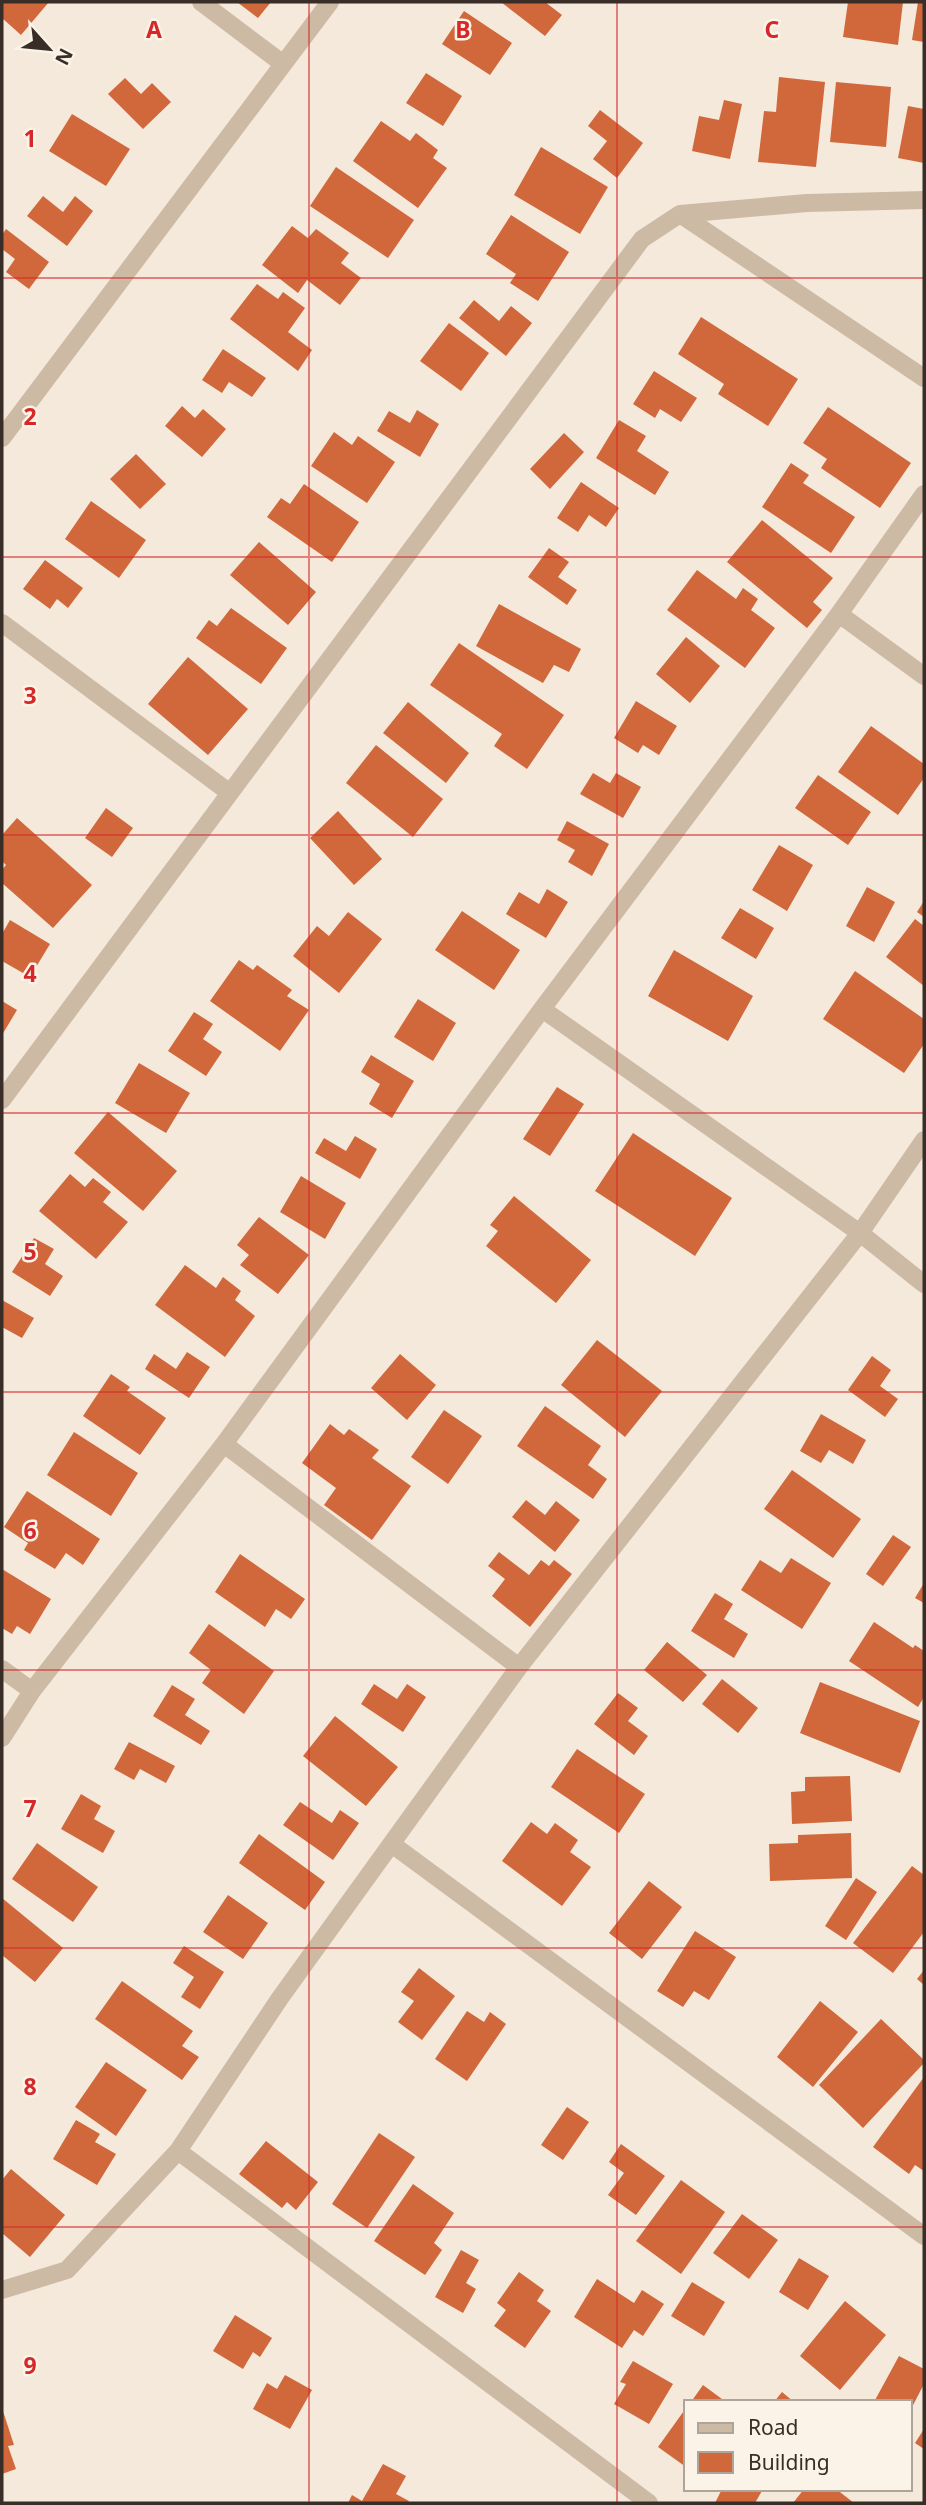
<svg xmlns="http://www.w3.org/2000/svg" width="926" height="2505" font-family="'Noto Sans',sans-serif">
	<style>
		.building { fill: #d0683c }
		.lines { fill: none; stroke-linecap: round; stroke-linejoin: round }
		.street { stroke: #cdbaa5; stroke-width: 18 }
		.grid { fill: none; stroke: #d62828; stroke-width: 2; stroke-opacity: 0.55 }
		.grid-label { font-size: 23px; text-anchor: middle; font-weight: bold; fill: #d62828; stroke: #fbf3e7; stroke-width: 5; stroke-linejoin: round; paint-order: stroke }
	</style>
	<rect width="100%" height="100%" fill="#f4e9da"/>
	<path class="building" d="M 2,2 L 49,2 L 21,35 L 2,18 Z
		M 237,2 L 271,2 L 258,18 Z
		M 501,2 L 545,2 L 562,15 L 545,36 Z
		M 848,2 L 903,2 L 898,45 L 843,37 Z
		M 918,2 L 924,2 L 924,42 L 912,40 Z
		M 464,11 L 512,43 L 490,75 L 442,44 Z
		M 426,73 L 462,96 L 443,126 L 406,103 Z
		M 779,77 L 825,82 L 816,167 L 758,162 L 764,111 L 776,112 Z
		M 125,78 L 141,94 L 152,83 L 171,102 L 143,129 L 108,94 Z
		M 836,82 L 891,87 L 886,147 L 830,142 Z
		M 724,100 L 742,104 L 730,159 L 692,151 L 699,116 L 719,120 Z
		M 908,106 L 924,109 L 924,163 L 898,158 Z
		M 600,110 L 643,143 L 617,178 L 593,159 L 607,141 L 588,126 Z
		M 72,114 L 130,149 L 106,186 L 49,151 Z
		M 381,121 L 410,141 L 416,133 L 438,150 L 433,158 L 447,168 L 418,208 L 353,161 Z
		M 541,147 L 608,187 L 580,234 L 514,195 Z
		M 336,167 L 414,220 L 388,258 L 310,206 Z
		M 43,196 L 63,212 L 75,196 L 93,211 L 67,246 L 27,216 Z
		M 511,215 L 569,252 L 538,301 L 510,283 L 516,274 L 486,254 Z
		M 292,226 L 308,238 L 316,229 L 349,253 L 341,263 L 361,278 L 340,305 L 307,280 L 298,293 L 262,265 Z
		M 6,229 L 49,262 L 29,289 L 6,272 L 15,259 L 2,249 L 2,235 Z
		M 257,284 L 278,299 L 283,292 L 305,308 L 288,332 L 312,350 L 298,371 L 230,319 Z
		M 474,300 L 499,321 L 511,306 L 532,323 L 506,356 L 459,318 Z
		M 701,317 L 798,379 L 768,426 L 718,394 L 724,384 L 678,354 Z
		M 449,323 L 489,353 L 461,391 L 420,361 Z
		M 223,349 L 266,378 L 252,397 L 229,382 L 222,393 L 202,380 Z
		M 654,371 L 697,398 L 681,422 L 660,409 L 655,418 L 633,404 Z
		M 182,406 L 195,418 L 203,409 L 226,429 L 202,457 L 165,426 Z
		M 828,407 L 911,463 L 880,508 L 821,468 L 827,459 L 803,443 Z
		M 417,410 L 439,424 L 420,457 L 377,431 L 389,411 L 410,423 Z
		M 619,420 L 646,436 L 637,451 L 669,472 L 655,495 L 596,458 Z
		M 334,432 L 352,445 L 358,436 L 395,462 L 367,503 L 311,466 Z
		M 564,433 L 584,452 L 550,489 L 530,469 Z
		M 136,454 L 166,484 L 140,509 L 110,479 Z
		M 791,463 L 809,475 L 803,483 L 855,517 L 831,553 L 762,507 Z
		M 581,482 L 619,508 L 606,527 L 589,515 L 578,532 L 557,518 Z
		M 304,484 L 359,522 L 332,562 L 267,517 L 281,498 L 290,504 Z
		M 91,501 L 146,540 L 119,578 L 65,539 Z
		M 762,520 L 833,578 L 813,602 L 822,610 L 807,628 L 727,562 Z
		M 259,542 L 316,592 L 288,625 L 230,575 Z
		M 549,548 L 569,562 L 558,577 L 577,590 L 567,605 L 528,577 Z
		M 45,560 L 83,588 L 68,608 L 57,599 L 50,609 L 23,589 Z
		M 697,570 L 736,599 L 743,588 L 758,599 L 751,610 L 775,628 L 745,668 L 667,610 Z
		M 499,604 L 581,649 L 569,672 L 554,665 L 543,683 L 476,646 Z
		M 231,608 L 287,648 L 261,684 L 196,638 L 209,620 L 217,626 Z
		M 686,637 L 720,666 L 690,703 L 656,674 Z
		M 459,643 L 564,715 L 527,769 L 494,746 L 502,734 L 430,685 Z
		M 188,657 L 248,709 L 208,755 L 148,704 Z
		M 636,701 L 677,726 L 659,755 L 643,745 L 638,753 L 614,738 Z
		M 408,702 L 469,753 L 446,783 L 383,733 Z
		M 871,726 L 924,764 L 924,778 L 898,815 L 838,772 Z
		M 376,745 L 443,799 L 413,837 L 346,783 Z
		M 593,773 L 610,783 L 616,773 L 641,787 L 623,818 L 580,794 Z
		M 818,775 L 871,812 L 848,845 L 795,808 Z
		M 106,808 L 133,828 L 112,857 L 85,838 Z
		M 338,811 L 382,859 L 354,885 L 310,838 Z
		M 17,818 L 92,885 L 53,928 L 2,883 L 2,870 L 6,865 L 2,861 L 2,835 Z
		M 567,821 L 609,844 L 592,876 L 568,862 L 575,850 L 557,840 Z
		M 779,845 L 813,865 L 787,911 L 752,890 Z
		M 867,887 L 895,902 L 874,942 L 846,926 Z
		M 547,889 L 568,902 L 546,938 L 506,914 L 519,892 L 539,904 Z
		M 924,901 L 924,917 L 917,912 Z
		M 740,908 L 774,928 L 756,959 L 721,938 Z
		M 462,911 L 520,950 L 494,990 L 435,950 Z
		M 348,912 L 382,939 L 339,993 L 293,956 L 317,926 L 329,936 Z
		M 915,919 L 924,926 L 924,986 L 886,957 Z
		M 10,920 L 50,944 L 30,977 L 2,961 L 2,934 Z
		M 674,950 L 753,996 L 728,1041 L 648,996 Z
		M 239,960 L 253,970 L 257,965 L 292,990 L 287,996 L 309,1010 L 280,1051 L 210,1001 Z
		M 855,971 L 924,1019 L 924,1044 L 904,1073 L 823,1019 Z
		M 418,999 L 456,1023 L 433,1061 L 394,1037 Z
		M 2,1001 L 17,1010 L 2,1035 Z
		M 194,1012 L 213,1024 L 203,1039 L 222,1052 L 206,1076 L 168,1051 Z
		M 371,1055 L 414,1081 L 392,1118 L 369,1104 L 380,1084 L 361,1072 Z
		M 139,1063 L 190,1093 L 166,1133 L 115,1103 Z
		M 557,1087 L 584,1104 L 550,1156 L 523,1139 Z
		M 108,1112 L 177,1171 L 143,1211 L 74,1153 Z
		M 633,1133 L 732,1198 L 695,1256 L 595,1191 Z
		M 355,1136 L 377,1149 L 360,1179 L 315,1153 L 324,1138 L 346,1151 Z
		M 70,1174 L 85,1187 L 93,1178 L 111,1192 L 103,1202 L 128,1222 L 96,1259 L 39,1211 Z
		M 301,1176 L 346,1203 L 325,1239 L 280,1212 Z
		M 514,1196 L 591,1260 L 556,1303 L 486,1246 L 498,1231 L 490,1225 Z
		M 259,1217 L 309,1255 L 278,1294 L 240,1265 L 249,1255 L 237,1245 Z
		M 34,1238 L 54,1249 L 45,1264 L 63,1276 L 50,1296 L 12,1272 Z
		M 185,1265 L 216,1288 L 223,1277 L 241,1291 L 235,1300 L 255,1316 L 225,1357 L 155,1305 Z
		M 2,1300 L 34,1318 L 22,1338 L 2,1327 Z
		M 597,1340 L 662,1391 L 625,1437 L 561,1385 Z
		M 187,1352 L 210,1367 L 189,1398 L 145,1369 L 154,1354 L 176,1369 Z
		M 400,1354 L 436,1385 L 407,1420 L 371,1388 Z
		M 872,1356 L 891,1370 L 880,1386 L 898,1399 L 885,1417 L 848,1390 Z
		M 111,1374 L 130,1387 L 127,1391 L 166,1418 L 140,1455 L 83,1416 Z
		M 545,1406 L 601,1446 L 588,1465 L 607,1479 L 593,1499 L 517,1446 Z
		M 444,1410 L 482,1436 L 448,1484 L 411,1457 Z
		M 821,1414 L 866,1440 L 853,1464 L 829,1450 L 821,1463 L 800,1451 Z
		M 330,1424 L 344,1435 L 349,1429 L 379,1450 L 372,1458 L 411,1486 L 372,1540 L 324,1505 L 336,1488 L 302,1463 Z
		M 74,1432 L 138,1473 L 111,1516 L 47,1475 Z
		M 792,1470 L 861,1519 L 833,1558 L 764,1509 Z
		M 27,1491 L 100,1539 L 83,1565 L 66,1553 L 55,1569 L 24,1550 L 28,1543 L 4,1527 Z
		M 526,1500 L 545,1515 L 556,1501 L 580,1520 L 555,1552 L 512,1517 Z
		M 893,1535 L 911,1547 L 883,1586 L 866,1574 Z
		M 499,1552 L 529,1575 L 541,1560 L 549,1566 L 554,1560 L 572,1574 L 530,1627 L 492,1596 L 505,1579 L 488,1566 Z
		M 240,1554 L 305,1599 L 291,1619 L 276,1609 L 265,1627 L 215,1592 Z
		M 791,1558 L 831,1583 L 802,1629 L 741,1590 L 760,1560 L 781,1573 Z
		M 2,1569 L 51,1599 L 30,1634 L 17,1626 L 12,1634 L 2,1628 Z
		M 924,1583 L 924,1603 L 915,1598 Z
		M 715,1593 L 733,1604 L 724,1619 L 748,1634 L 734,1658 L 691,1631 Z
		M 874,1622 L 913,1648 L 915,1645 L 924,1651 L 924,1697 L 918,1707 L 849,1661 Z
		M 209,1624 L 274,1671 L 244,1714 L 202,1683 L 211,1670 L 189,1653 Z
		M 667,1642 L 707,1675 L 683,1702 L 644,1670 Z
		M 722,1679 L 758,1708 L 738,1733 L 702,1704 Z
		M 820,1682 L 920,1721 L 900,1773 L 800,1733 Z
		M 374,1684 L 397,1699 L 407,1684 L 426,1697 L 403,1732 L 361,1704 Z
		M 172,1685 L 195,1699 L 185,1715 L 210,1731 L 201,1745 L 153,1716 Z
		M 618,1693 L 638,1708 L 628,1721 L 648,1736 L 634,1755 L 594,1724 Z
		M 335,1716 L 398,1767 L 366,1806 L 303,1756 Z
		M 129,1742 L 175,1766 L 166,1783 L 140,1769 L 134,1780 L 114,1769 Z
		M 577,1749 L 645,1794 L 619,1833 L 551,1787 Z
		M 850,1776 L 852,1821 L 792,1824 L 791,1792 L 805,1791 L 805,1777 Z
		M 81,1794 L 101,1806 L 94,1819 L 115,1831 L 103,1853 L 61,1829 Z
		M 300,1802 L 332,1823 L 340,1810 L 359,1823 L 333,1860 L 283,1825 Z
		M 531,1822 L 547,1834 L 555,1823 L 578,1840 L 570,1852 L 591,1867 L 562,1906 L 502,1861 Z
		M 851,1833 L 852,1878 L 770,1881 L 769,1844 L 798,1843 L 798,1835 Z
		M 259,1834 L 325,1882 L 305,1910 L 239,1863 Z
		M 37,1843 L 98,1887 L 73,1922 L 12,1879 Z
		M 912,1866 L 924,1875 L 924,1932 L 893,1973 L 853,1943 Z
		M 856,1878 L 877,1892 L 846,1940 L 825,1926 Z
		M 649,1881 L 682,1907 L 642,1959 L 609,1933 Z
		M 228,1895 L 268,1923 L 243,1959 L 203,1932 Z
		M 2,1898 L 63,1948 L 35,1982 L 2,1955 Z
		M 695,1931 L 736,1957 L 709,2000 L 694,1991 L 683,2007 L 657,1991 Z
		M 184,1946 L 224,1972 L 200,2009 L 181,1997 L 194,1977 L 173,1963 Z
		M 419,1968 L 455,1996 L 422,2040 L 398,2022 L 414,2001 L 401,1992 Z
		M 924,1970 L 924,1985 L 917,1979 Z
		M 122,1981 L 193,2031 L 182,2046 L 199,2057 L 182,2080 L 95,2019 Z
		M 820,2001 L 858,2032 L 813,2087 L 777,2057 Z
		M 467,2011 L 484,2022 L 490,2012 L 506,2024 L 467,2081 L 435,2059 Z
		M 881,2019 L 924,2060 L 924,2063 L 863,2128 L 819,2085 Z
		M 106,2062 L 147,2090 L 116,2136 L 75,2107 Z
		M 924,2077 L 924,2171 L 915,2165 L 909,2174 L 873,2147 Z
		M 567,2107 L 589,2122 L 563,2160 L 541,2145 Z
		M 76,2120 L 100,2134 L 95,2142 L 116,2154 L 97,2185 L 53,2159 Z
		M 379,2133 L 415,2157 L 367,2228 L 332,2204 Z
		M 266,2141 L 318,2182 L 296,2210 L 287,2202 L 282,2208 L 239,2174 Z
		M 621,2144 L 665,2176 L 636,2215 L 608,2195 L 624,2173 L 609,2162 Z
		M 11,2169 L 65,2215 L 30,2257 L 2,2233 L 2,2180 Z
		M 681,2180 L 725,2212 L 681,2274 L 636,2241 Z
		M 413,2184 L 454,2213 L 434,2243 L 442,2250 L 425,2275 L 374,2241 Z
		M 742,2214 L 778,2240 L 749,2279 L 713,2253 Z
		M 461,2250 L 479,2260 L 466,2283 L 476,2289 L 463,2313 L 435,2297 Z
		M 799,2258 L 829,2276 L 808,2310 L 779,2292 Z
		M 519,2272 L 544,2290 L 537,2301 L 551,2311 L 525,2348 L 494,2326 L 506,2310 L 497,2303 Z
		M 597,2279 L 634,2303 L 642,2290 L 664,2304 L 643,2336 L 634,2330 L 622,2348 L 574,2317 Z
		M 692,2282 L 725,2302 L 704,2336 L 671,2316 Z
		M 845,2301 L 886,2335 L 840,2390 L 800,2356 Z
		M 235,2315 L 272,2338 L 260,2357 L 253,2352 L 243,2369 L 213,2351 Z
		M 899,2356 L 924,2369 L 924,2384 L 910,2411 L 910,2402 L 874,2402 Z
		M 633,2361 L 673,2384 L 649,2424 L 614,2404 L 626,2384 L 620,2382 Z
		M 285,2375 L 312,2390 L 290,2429 L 253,2409 L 267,2383 L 277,2389 Z
		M 703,2385 L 726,2402 L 691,2402 Z
		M 782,2392 L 794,2402 L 774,2402 Z
		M 2,2408 L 14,2445 L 8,2446 L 16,2469 L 2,2474 Z
		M 686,2408 L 686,2467 L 658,2447 Z
		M 924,2429 L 924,2449 L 915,2443 Z
		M 383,2464 L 406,2476 L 396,2494 L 409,2501 L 408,2503 L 348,2503 L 352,2495 L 362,2501 Z
		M 722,2489 L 763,2489 L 755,2503 L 715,2503 Z
		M 804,2489 L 836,2489 L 854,2503 L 793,2503 Z"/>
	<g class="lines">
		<path class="street" d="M 201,2 L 282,63
			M 680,214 L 924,378
			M 2,438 L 330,2
			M 839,614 L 924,676
			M 2,623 L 230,793 L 642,239 L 680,214 L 807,203 L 924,200
			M 542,1009 L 860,1233 L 924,1284
			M 2,1100 L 230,793
			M 224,1444 L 519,1667
			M 2,1669 L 32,1691 L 2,1738
			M 32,1691 L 224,1444 L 542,1009 L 839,614 L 924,494
			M 393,1845 L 924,2236
			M 178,2151 L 649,2503
			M 2,2290 L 67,2270 L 178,2151 L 280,1998 L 519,1667 L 860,1233 L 924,1140"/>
	</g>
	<path class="grid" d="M 309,2 L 309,2503M 617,2 L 617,2503M 2,278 L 924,278M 2,557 L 924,557M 2,835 L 924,835M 2,1113 L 924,1113M 2,1392 L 924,1392M 2,1670 L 924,1670M 2,1948 L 924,1948M 2,2227 L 924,2227"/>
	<g class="grid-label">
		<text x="154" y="38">A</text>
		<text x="463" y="38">B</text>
		<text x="772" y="38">C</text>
		<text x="30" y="147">1</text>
		<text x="30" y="425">2</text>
		<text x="30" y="704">3</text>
		<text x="30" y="982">4</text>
		<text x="30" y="1260">5</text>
		<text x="30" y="1539">6</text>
		<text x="30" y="1817">7</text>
		<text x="30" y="2095">8</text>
		<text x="30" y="2374">9</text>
	</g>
	<rect width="926" height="2505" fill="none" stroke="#382d27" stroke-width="7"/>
	<rect x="684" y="2400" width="228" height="91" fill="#fbf3e7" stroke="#ada49a" stroke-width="2"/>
	<rect x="698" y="2423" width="35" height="10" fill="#cdbaa5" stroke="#ada49a" stroke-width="2"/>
	<text x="748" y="2435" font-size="21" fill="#382d27">Road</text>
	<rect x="698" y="2452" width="35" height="21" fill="#d0683c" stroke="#ada49a" stroke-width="2"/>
	<text x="748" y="2470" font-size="21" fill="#382d27">Building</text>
	<g transform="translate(49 49) rotate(117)" stroke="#fbf3e7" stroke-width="5" paint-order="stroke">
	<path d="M0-5L12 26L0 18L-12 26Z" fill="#382d27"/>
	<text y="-10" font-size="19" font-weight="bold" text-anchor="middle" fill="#382d27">N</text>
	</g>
</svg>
